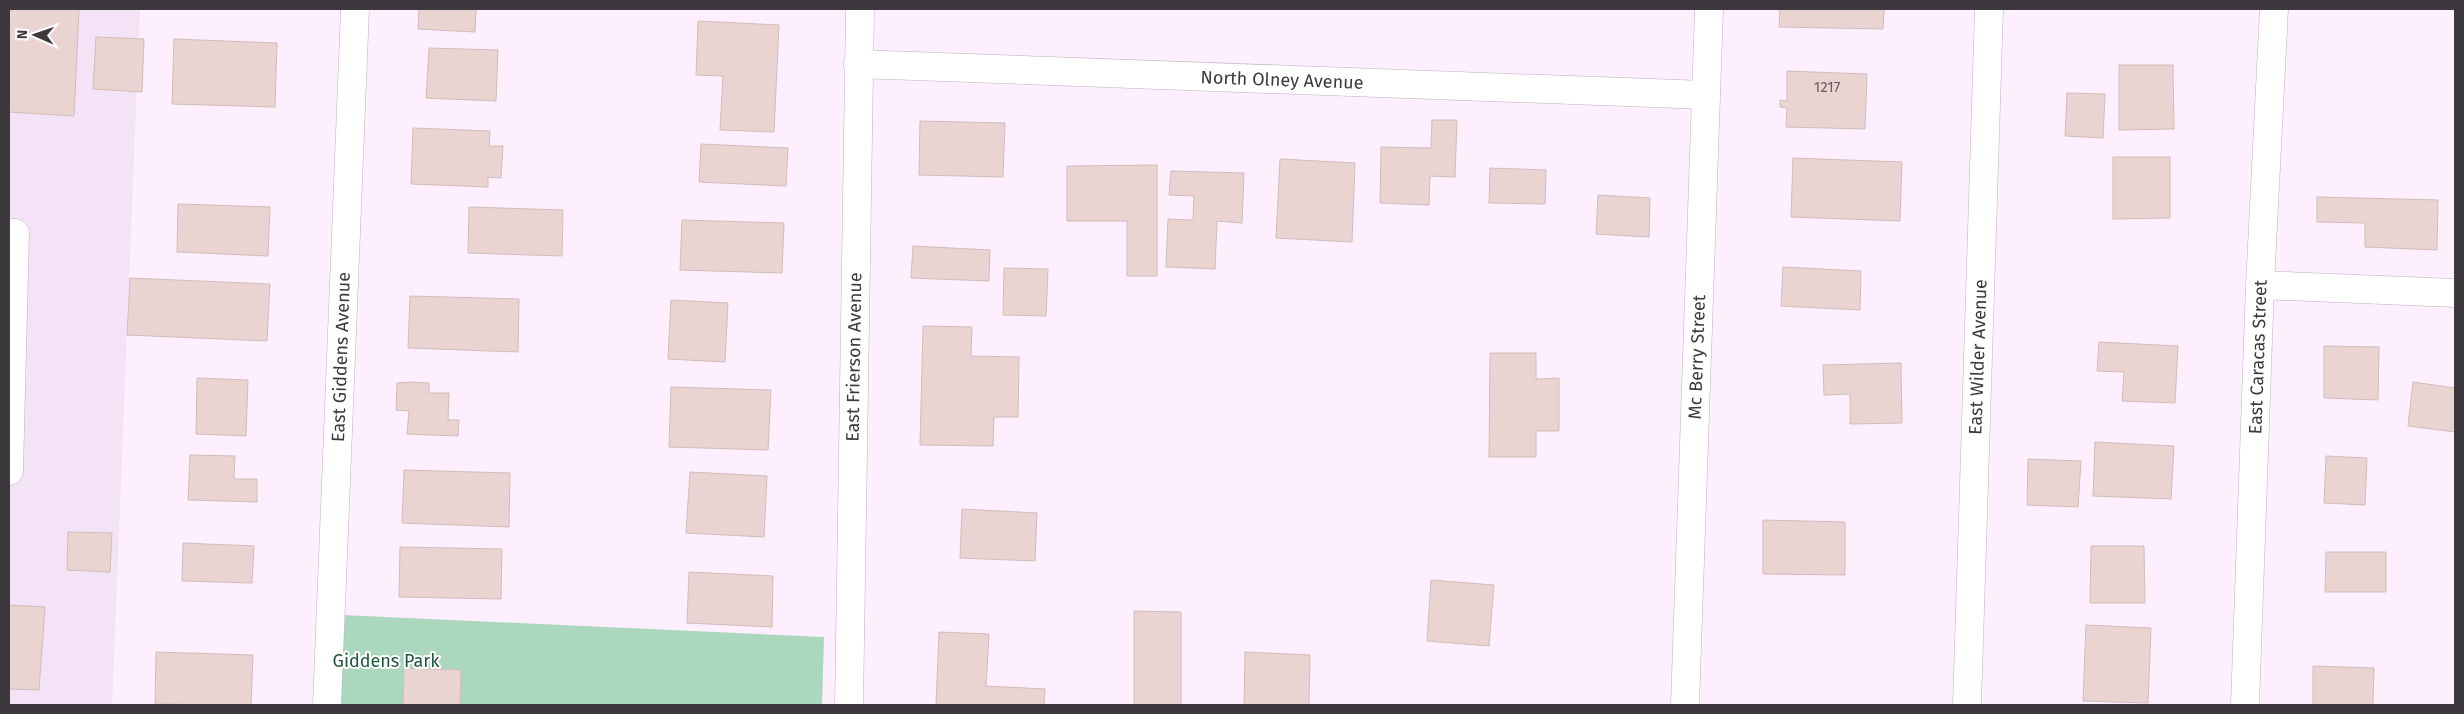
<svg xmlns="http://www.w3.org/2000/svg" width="2464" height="714" font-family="'Fira Sans',sans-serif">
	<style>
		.built { fill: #f4e2f6 }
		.green { fill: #aad7be }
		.building { fill: #ead4d2; stroke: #d1bcba }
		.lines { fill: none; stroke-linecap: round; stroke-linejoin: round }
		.minor-casing { stroke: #bdb0be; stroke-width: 29 }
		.minor { stroke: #fff; stroke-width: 28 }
		.labels { text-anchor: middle; stroke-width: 4; stroke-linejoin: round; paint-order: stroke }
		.number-label { font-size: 15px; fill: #685f63 }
		.street-label { font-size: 18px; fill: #3d383e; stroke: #fff }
		.park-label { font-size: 18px; fill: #1f553c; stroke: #fff }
	</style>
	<rect width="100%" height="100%" fill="#fdeffe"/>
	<path class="built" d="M 9,9 L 140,9 L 112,705 L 9,705 Z"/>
	<path class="green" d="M 343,615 L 824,637 L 822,705 L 340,705 Z"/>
	<path class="building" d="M 9,9 L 79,9 L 74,116 L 9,112 Z
		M 419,9 L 476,9 L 475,32 L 418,29 Z
		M 1780,9 L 1884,9 L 1883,29 L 1779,27 Z
		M 698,21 L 779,25 L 774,132 L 720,130 L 723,76 L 696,75 Z
		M 96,37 L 144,39 L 142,92 L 93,89 Z
		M 174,39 L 277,43 L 275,107 L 172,104 Z
		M 429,48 L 498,50 L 496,101 L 426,98 Z
		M 2119,65 L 2173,65 L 2174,129 L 2119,130 Z
		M 1787,71 L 1867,74 L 1865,129 L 1786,127 L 1787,108 L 1780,107 L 1780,100 L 1787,101 Z
		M 2067,93 L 2105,94 L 2103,138 L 2065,136 Z
		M 1432,120 L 1457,120 L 1455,177 L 1430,176 L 1429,205 L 1380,203 L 1381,147 L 1431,148 Z
		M 920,121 L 1005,123 L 1003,177 L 919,175 Z
		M 413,128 L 490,131 L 489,146 L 503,146 L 501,178 L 488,177 L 488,187 L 411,184 Z
		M 701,144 L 788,148 L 786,186 L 699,182 Z
		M 2113,157 L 2170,157 L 2170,218 L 2113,219 Z
		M 1793,158 L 1902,162 L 1900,221 L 1791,217 Z
		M 1280,159 L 1355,163 L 1352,242 L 1276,238 Z
		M 1157,165 L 1157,276 L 1127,276 L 1127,221 L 1067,221 L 1067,166 Z
		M 1490,168 L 1546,170 L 1545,204 L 1489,203 Z
		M 1171,171 L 1244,173 L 1242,223 L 1217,221 L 1215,269 L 1166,267 L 1168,219 L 1193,220 L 1194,196 L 1169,195 Z
		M 1598,195 L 1650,198 L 1649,237 L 1596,234 Z
		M 2317,197 L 2438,200 L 2437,250 L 2365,247 L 2365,223 L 2317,222 Z
		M 178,204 L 270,207 L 268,256 L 177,252 Z
		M 469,207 L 563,210 L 562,256 L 468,253 Z
		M 682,220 L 784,223 L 782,273 L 680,270 Z
		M 913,246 L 990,250 L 989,281 L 911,278 Z
		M 1783,267 L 1861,271 L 1860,310 L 1781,306 Z
		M 1004,268 L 1048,269 L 1046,316 L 1003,315 Z
		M 130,278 L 270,284 L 267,341 L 127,335 Z
		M 410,296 L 519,299 L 518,352 L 408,348 Z
		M 671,300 L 728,303 L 725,362 L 668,359 Z
		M 923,326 L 972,327 L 971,356 L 1019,357 L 1018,417 L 994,417 L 993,446 L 920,445 Z
		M 2099,342 L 2178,346 L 2175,403 L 2122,401 L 2124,372 L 2097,371 Z
		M 2324,346 L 2379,347 L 2378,400 L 2324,398 Z
		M 1490,353 L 1536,353 L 1536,379 L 1559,378 L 1559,431 L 1536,431 L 1536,457 L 1489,457 Z
		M 1901,363 L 1902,423 L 1850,424 L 1850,394 L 1824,395 L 1823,365 Z
		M 197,378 L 248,380 L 246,436 L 196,434 Z
		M 410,382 L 429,383 L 429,393 L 449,393 L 448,420 L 459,420 L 458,436 L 407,434 L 409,411 L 396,410 L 397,383 Z
		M 2413,382 L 2455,388 L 2455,432 L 2408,426 Z
		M 671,387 L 771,390 L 768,450 L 669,447 Z
		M 2095,442 L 2174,446 L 2171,499 L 2093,496 Z
		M 190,455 L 235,456 L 234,479 L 257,479 L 257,502 L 188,500 Z
		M 2326,456 L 2367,458 L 2365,505 L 2324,503 Z
		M 2028,459 L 2081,461 L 2078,507 L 2027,505 Z
		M 404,470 L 510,473 L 509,527 L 402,523 Z
		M 690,472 L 767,476 L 764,537 L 686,533 Z
		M 962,509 L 1037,513 L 1035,561 L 960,558 Z
		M 1763,520 L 1845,522 L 1845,575 L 1763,574 Z
		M 68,532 L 112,533 L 110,572 L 67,570 Z
		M 183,543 L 254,546 L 252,583 L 182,581 Z
		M 2091,546 L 2144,546 L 2145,603 L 2090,603 Z
		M 400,547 L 502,549 L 501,599 L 399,597 Z
		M 2326,552 L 2386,552 L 2386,592 L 2325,592 Z
		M 689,572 L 773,576 L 772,627 L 687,623 Z
		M 1431,580 L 1494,585 L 1489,646 L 1427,641 Z
		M 9,605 L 45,607 L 39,690 L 9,689 Z
		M 1134,611 L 1181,612 L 1181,705 L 1134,705 Z
		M 2086,625 L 2151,628 L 2148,703 L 2083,701 Z
		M 939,632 L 989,634 L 986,686 L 1045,689 L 1044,705 L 936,705 Z
		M 156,652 L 253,655 L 251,705 L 155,704 Z
		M 1245,652 L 1310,655 L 1309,705 L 1244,705 Z
		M 2313,666 L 2374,668 L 2373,705 L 2313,705 Z
		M 404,668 L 461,670 L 460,705 L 403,705 Z"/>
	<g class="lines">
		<defs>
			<path id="minor" d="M 858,64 L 1706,95
				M 9,233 L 15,233 L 9,471
				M 2260,285 L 2455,293
				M 327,705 L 355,9
				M 849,705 L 860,9
				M 1685,705 L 1709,9
				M 1967,705 L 1989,9
				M 2245,705 L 2260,285 L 2274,9"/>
		</defs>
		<use href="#minor" class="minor-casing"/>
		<use href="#minor" class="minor"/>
	</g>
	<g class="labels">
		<g class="number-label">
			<text x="1827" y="92">1217</text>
		</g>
		<g class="street-label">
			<text transform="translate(1282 80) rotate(2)" y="6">North Olney Avenue</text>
			<text transform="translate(341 357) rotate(-88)" y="6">East Giddens Avenue</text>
			<text transform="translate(854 357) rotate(-89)" y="6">East Frierson Avenue</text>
			<text transform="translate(1697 357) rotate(-88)" y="6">Mc Berry Street</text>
			<text transform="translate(1978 357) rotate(-88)" y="6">East Wilder Avenue</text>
			<text transform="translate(2258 357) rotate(-88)" y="6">East Caracas Street</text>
		</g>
		<g class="park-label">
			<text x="386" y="667">Giddens Park</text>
		</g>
	</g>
	<rect width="2464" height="714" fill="none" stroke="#3d383e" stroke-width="20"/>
	<g transform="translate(35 35) rotate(272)" stroke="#ffffff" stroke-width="4" paint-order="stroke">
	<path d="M0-4L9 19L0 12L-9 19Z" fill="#3d383e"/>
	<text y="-8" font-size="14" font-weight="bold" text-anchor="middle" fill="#3d383e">N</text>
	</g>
</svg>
